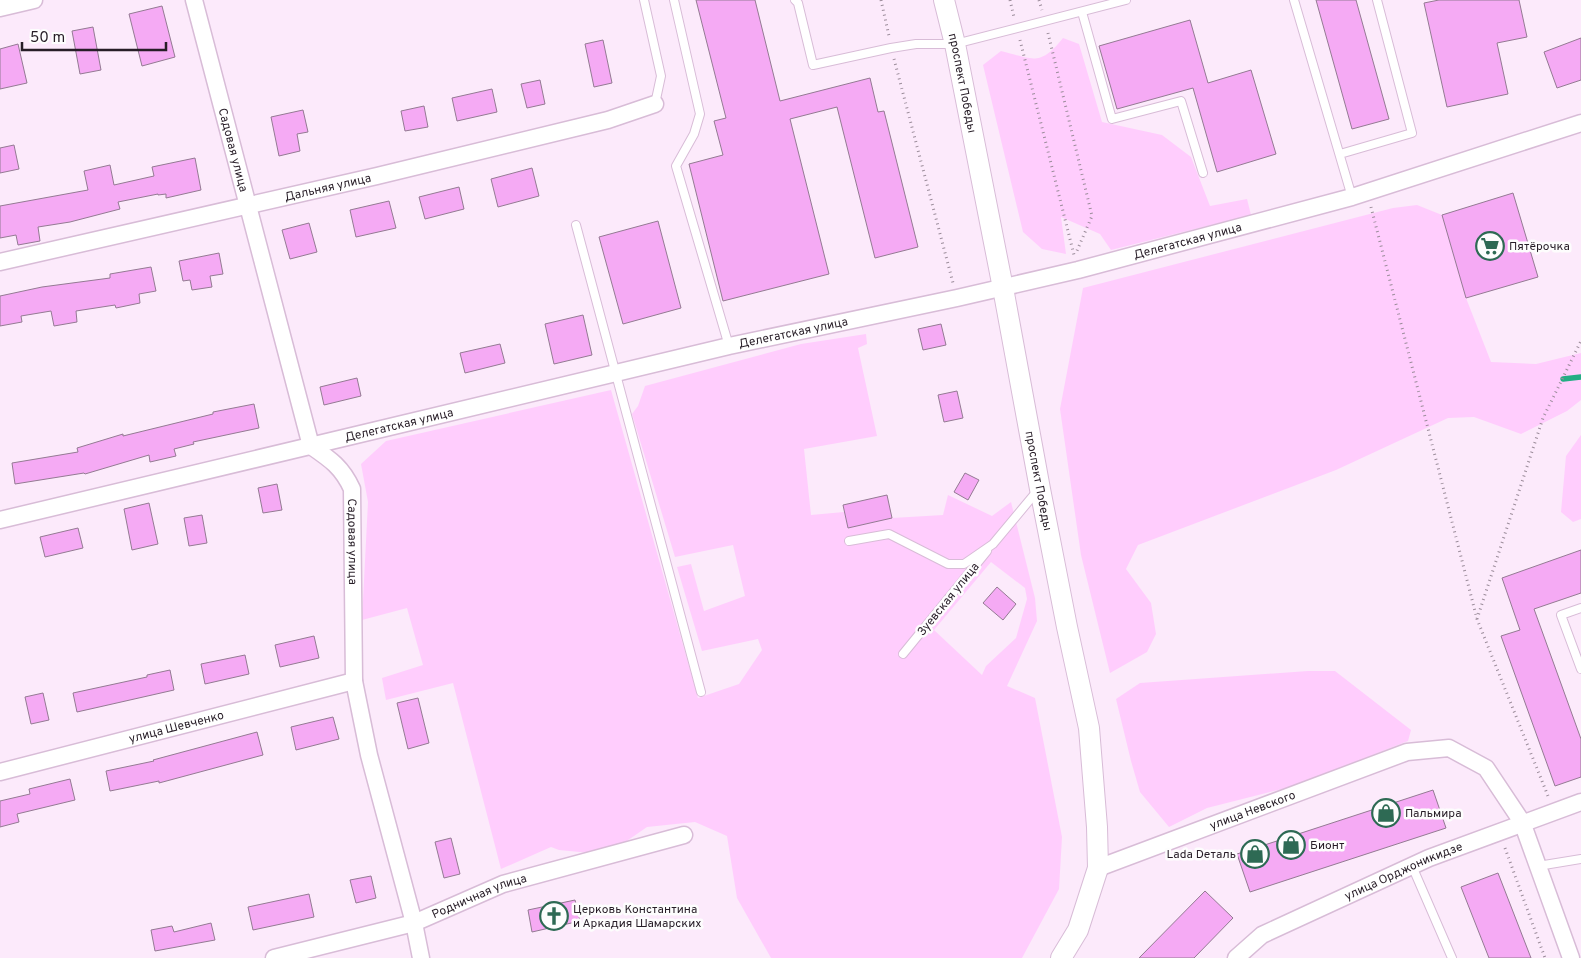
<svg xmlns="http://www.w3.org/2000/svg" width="1581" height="958" font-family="Overpass,sans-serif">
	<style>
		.green { fill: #ffcdfd; fill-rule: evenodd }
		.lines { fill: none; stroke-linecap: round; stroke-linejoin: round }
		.stream { stroke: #24ad84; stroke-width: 5.5 }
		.building { fill: #f5aaf4; stroke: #947a93 }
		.service-casing { stroke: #d8bcd7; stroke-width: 10 }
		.minor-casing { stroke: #d8bcd7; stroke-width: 19 }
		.tertiary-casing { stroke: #d8bcd7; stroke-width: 22 }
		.path { stroke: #9c8d9b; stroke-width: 3; stroke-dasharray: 1 4; stroke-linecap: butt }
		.service { stroke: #fff; stroke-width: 8 }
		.minor { stroke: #fff; stroke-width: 16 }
		.tertiary { stroke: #fff; stroke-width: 20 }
		.labels { text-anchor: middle; stroke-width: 5; stroke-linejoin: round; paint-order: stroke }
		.street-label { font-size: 12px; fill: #271d27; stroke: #fdfdfd }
		.poi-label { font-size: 12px; fill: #271d27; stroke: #fdfdfd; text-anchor: start }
	</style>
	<rect width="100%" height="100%" fill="#fceafb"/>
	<path class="green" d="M 1063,38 L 1079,44 L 1102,122 L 1162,135 L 1191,157 L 1210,206 L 1247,199 L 1251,215 L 1111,250 L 1100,234 L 1061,217 L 1066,254 L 1042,249 L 1023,232 L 983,65 L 1001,51 C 1033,59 1040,67 1063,38 Z
		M 1417,205 L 1442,215 L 1466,298 L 1491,362 L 1536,364 L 1581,353 L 1581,400 L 1567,411 L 1521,434 L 1474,417 L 1448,418 L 1336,470 L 1138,545 L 1126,569 L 1151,603 L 1156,634 L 1147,652 L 1110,673 L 1081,555 L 1060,409 L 1083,288 L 1393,208 Z
		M 866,334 L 867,344 L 858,348 L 877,436 L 804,449 L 811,515 L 844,512 L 848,528 L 892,518 L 943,515 L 948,495 L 992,516 L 1011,502 L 1035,598 L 1037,621 L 1007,686 L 1035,698 L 1062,837 L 1059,889 L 1022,958 L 771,958 L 737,898 L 727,836 L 695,822 L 647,827 L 621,845 L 590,853 L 559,850 L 551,847 L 501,869 L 453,683 L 386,700 L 382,678 L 423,665 L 407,608 L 362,620 L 368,502 L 361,464 L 386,441 L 611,390 L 698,698 L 739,684 L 762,650 L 758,639 L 702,651 L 677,567 L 691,564 L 704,611 L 745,596 L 733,545 L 675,557 L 632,414 L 638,406 L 645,386 L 801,344 ZM 991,562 L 1025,588 L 1027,599 L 1016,638 L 986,666 L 982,675 L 934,630 Z
		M 1581,435 L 1581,519 L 1573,522 L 1561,512 L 1566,456 Z
		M 1308,671 L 1335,671 L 1411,730 L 1408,741 L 1294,786 L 1207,808 L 1169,827 L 1140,792 L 1131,761 L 1116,699 L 1140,683 Z"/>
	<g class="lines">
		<path class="stream" d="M 1563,379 L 1581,377"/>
	</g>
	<path class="building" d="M 696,0 L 755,0 L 780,101 L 870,78 L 878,112 L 884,111 L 918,247 L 875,258 L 837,107 L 790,119 L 829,274 L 723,301 L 689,164 L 723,155 L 714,121 L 726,118 Z
		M 1316,0 L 1356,0 L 1389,119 L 1352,129 Z
		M 1439,0 L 1519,0 L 1527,37 L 1497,43 L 1508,94 L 1447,107 L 1424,3 Z
		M 162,6 L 175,57 L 142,66 L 129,14 Z
		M 1190,20 L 1208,83 L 1251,70 L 1276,154 L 1217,172 L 1193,88 L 1117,109 L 1099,46 Z
		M 93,27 L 101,70 L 80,74 L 72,31 Z
		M 1581,38 L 1581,80 L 1557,88 L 1544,52 Z
		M 603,40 L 612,83 L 594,87 L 585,44 Z
		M 18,44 L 27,83 L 0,89 L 0,49 Z
		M 540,80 L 545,104 L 527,108 L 521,84 Z
		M 492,89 L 497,112 L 457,121 L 452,98 Z
		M 424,106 L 428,127 L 405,131 L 401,111 Z
		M 303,110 L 308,132 L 297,134 L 300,151 L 279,156 L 271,117 Z
		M 14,145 L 19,169 L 0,173 L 0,148 Z
		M 195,158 L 201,190 L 166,198 L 166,194 L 158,195 L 158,194 L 118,202 L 120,209 L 70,222 L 38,227 L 40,241 L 18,245 L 16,235 L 0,238 L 0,206 L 88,190 L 84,171 L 110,165 L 114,185 L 154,176 L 152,167 Z
		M 532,168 L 539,196 L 498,207 L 491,179 Z
		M 459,187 L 464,209 L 425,219 L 419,197 Z
		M 1513,193 L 1538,277 L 1466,298 L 1442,215 Z
		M 389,201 L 396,228 L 356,237 L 350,210 Z
		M 658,221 L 681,308 L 623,324 L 599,237 Z
		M 309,223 L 317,252 L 290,259 L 282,230 Z
		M 219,253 L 223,274 L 210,276 L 212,287 L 192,290 L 190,280 L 183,281 L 179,261 Z
		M 151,267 L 156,291 L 139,294 L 140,303 L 116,308 L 115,305 L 76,311 L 77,322 L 54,326 L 51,311 L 21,316 L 22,322 L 0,326 L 0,296 L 42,287 L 110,278 L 110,274 Z
		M 583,315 L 592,355 L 554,364 L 545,324 Z
		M 941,324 L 946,345 L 923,350 L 918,329 Z
		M 500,344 L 505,363 L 465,373 L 460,353 Z
		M 357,378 L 361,396 L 324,405 L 320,387 Z
		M 957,391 L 963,418 L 944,422 L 938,395 Z
		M 254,404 L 259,428 L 193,442 L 194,444 L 174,449 L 176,456 L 150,462 L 149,455 L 85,474 L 84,473 L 15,484 L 12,463 L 78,452 L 77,448 L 123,434 L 123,436 L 213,414 L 213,412 Z
		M 965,473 L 979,480 L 968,500 L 954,492 Z
		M 277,484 L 282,510 L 263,513 L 258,488 Z
		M 887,495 L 892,518 L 848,528 L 843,505 Z
		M 149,503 L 158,544 L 132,550 L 124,509 Z
		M 202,515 L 207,543 L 189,546 L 184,518 Z
		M 78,528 L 83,548 L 45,557 L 40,537 Z
		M 1581,550 L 1581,593 L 1534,609 L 1581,739 L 1581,777 L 1555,786 L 1501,636 L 1520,630 L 1502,578 Z
		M 997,587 L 1016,604 L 1003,620 L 983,603 Z
		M 314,636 L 319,658 L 280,667 L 275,645 Z
		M 245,655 L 249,674 L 205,684 L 201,664 Z
		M 170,670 L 174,690 L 77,712 L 73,693 L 147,677 L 147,675 Z
		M 43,693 L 49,720 L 31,724 L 25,697 Z
		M 418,698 L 429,743 L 408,749 L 397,703 Z
		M 333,717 L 339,739 L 296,750 L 291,727 Z
		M 257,732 L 263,755 L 159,783 L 159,781 L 110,791 L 106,771 L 154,761 L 153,760 Z
		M 70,779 L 75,800 L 17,814 L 19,822 L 0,827 L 0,801 L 30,794 L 29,789 Z
		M 1433,790 L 1446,828 L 1250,892 L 1237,854 Z
		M 451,838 L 460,874 L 444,878 L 435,842 Z
		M 1498,873 L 1531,958 L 1489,958 L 1461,887 Z
		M 371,876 L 376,898 L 356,903 L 350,880 Z
		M 1205,891 L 1233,918 L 1194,958 L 1139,958 Z
		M 309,894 L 314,917 L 253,930 L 248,907 Z
		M 575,900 L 580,921 L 532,932 L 528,910 Z
		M 211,923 L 215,940 L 155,951 L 151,930 L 172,926 L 174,932 Z"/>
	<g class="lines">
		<defs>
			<path id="service" d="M 644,0 L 661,76 L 655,104
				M 674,0 L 700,114 L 694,134 L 676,166 L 729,346
				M 795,0 L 798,3 L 813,65 L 891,48 L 916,44 L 955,44 L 1126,0
				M 1294,0 L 1352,197
				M 1082,12 L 1112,119 L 1181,101 L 1203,173
				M 1340,154 L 1412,133 L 1377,0
				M 576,225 L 701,692
				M 849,541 L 889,534 L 948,564 L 964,564 L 993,544 L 1038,490
				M 1581,608 L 1561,615 L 1581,669
				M 903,654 L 987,551
				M 1412,866 L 1452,958
				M 1538,866 L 1581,859"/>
			<g id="minor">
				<path id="s1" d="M 194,0 L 311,446 C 330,459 342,467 352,489 L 354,681 L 369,755 L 414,923 L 421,958"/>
				<path d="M 0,8 L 34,0"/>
				<path id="s2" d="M 0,262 L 377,176 L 608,120 L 655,104"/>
				<path id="s3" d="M 0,520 L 729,346 L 957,298 L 1078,270 L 1352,197 L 1581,123"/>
				<path id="s4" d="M 0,772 L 354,681"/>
				<path id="s5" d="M 1098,868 L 1407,752 L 1449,748 L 1486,768 L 1522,822 L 1571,958"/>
				<path id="s6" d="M 274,958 L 414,923 L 503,884 L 684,835"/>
				<path id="s7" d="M 1236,958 L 1262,935 L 1429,858 L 1581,802"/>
			</g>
			<g id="tertiary">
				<path id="s8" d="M 944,0 L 955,44 L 1003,288 L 1040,489 L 1067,627 L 1089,728 L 1097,827 L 1098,868 L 1078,930 L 1061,958"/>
			</g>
		</defs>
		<use href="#service" class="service-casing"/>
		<use href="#minor" class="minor-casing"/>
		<use href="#tertiary" class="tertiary-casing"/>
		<path class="path" d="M 881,0 L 889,36
			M 1010,0 L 1014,17
			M 1039,0 L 1042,10
			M 1048,33 L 1092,216 L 1076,253
			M 1020,40 L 1074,255
			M 894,59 L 953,283
			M 1371,207 L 1477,619 L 1548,796
			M 1477,619 L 1543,418 L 1581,341
			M 1505,848 L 1545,958"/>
		<use href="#service" class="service"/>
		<use href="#minor" class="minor"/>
		<use href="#tertiary" class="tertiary"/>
	</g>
	<defs>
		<symbol id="supermarket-ring" viewBox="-11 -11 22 22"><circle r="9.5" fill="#fdfdfd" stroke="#2e6a54" stroke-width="1.5"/><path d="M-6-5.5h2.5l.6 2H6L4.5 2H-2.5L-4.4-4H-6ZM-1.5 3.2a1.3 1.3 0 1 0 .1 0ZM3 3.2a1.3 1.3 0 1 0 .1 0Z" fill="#2e6a54"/></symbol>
		<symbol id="shop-ring" viewBox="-11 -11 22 22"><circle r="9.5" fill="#fdfdfd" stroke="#2e6a54" stroke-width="1.5"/><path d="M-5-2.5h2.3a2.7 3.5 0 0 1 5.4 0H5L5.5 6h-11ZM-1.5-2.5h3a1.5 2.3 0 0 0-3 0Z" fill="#2e6a54"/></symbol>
		<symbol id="church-ring" viewBox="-11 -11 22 22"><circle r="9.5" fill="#fdfdfd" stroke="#2e6a54" stroke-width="1.5"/><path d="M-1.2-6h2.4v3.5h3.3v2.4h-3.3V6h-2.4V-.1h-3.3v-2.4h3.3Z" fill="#2e6a54"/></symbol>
	</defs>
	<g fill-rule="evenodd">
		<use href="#supermarket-ring" x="1474" y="230" width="32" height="32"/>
		<use href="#shop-ring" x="1370" y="797" width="32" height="32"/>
		<use href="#shop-ring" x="1275" y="829" width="32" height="32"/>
		<use href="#shop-ring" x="1239" y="838" width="32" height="32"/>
		<use href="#church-ring" x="538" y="900" width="32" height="32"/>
	</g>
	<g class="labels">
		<g class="street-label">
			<text dy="4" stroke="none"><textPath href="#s8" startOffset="85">проспект Победы</textPath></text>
			<text dy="4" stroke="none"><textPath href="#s1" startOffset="155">Садовая улица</textPath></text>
			<text dy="4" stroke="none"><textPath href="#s2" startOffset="336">Дальняя улица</textPath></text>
			<text dy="4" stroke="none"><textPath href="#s3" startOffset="1220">Делегатская улица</textPath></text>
			<text dy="4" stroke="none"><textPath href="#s3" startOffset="815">Делегатская улица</textPath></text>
			<text dy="4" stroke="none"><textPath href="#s3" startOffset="410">Делегатская улица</textPath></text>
			<text dy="4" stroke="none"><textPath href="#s8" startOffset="490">проспект Победы</textPath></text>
			<text dy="4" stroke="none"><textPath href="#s1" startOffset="574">Садовая улица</textPath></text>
			<text transform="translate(948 599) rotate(-51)" y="4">Зуевская улица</text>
			<text dy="4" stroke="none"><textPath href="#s4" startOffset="182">улица Шевченко</textPath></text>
			<text dy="4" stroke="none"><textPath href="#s5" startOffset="165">улица Невского</textPath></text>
			<text dy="4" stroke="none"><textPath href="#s7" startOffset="190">улица Орджоникидзе</textPath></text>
			<text dy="4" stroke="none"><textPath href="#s6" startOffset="215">Родничная улица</textPath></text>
		</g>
		<g class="poi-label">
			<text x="1509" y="250">Пятёрочка</text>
			<text x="1405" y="817">Пальмира</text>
			<text x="1310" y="849">Бионт</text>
			<text x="1236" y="858" text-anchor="end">Lada Dеталь</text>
			<text x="573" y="913">Церковь Константина<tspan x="573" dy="14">и Аркадия Шамарских</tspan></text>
		</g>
	</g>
	<path d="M22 42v8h144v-8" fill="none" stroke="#271d27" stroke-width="2.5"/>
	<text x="30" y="42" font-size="15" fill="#271d27" stroke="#fdfdfd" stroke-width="4" paint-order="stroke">50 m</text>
</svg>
